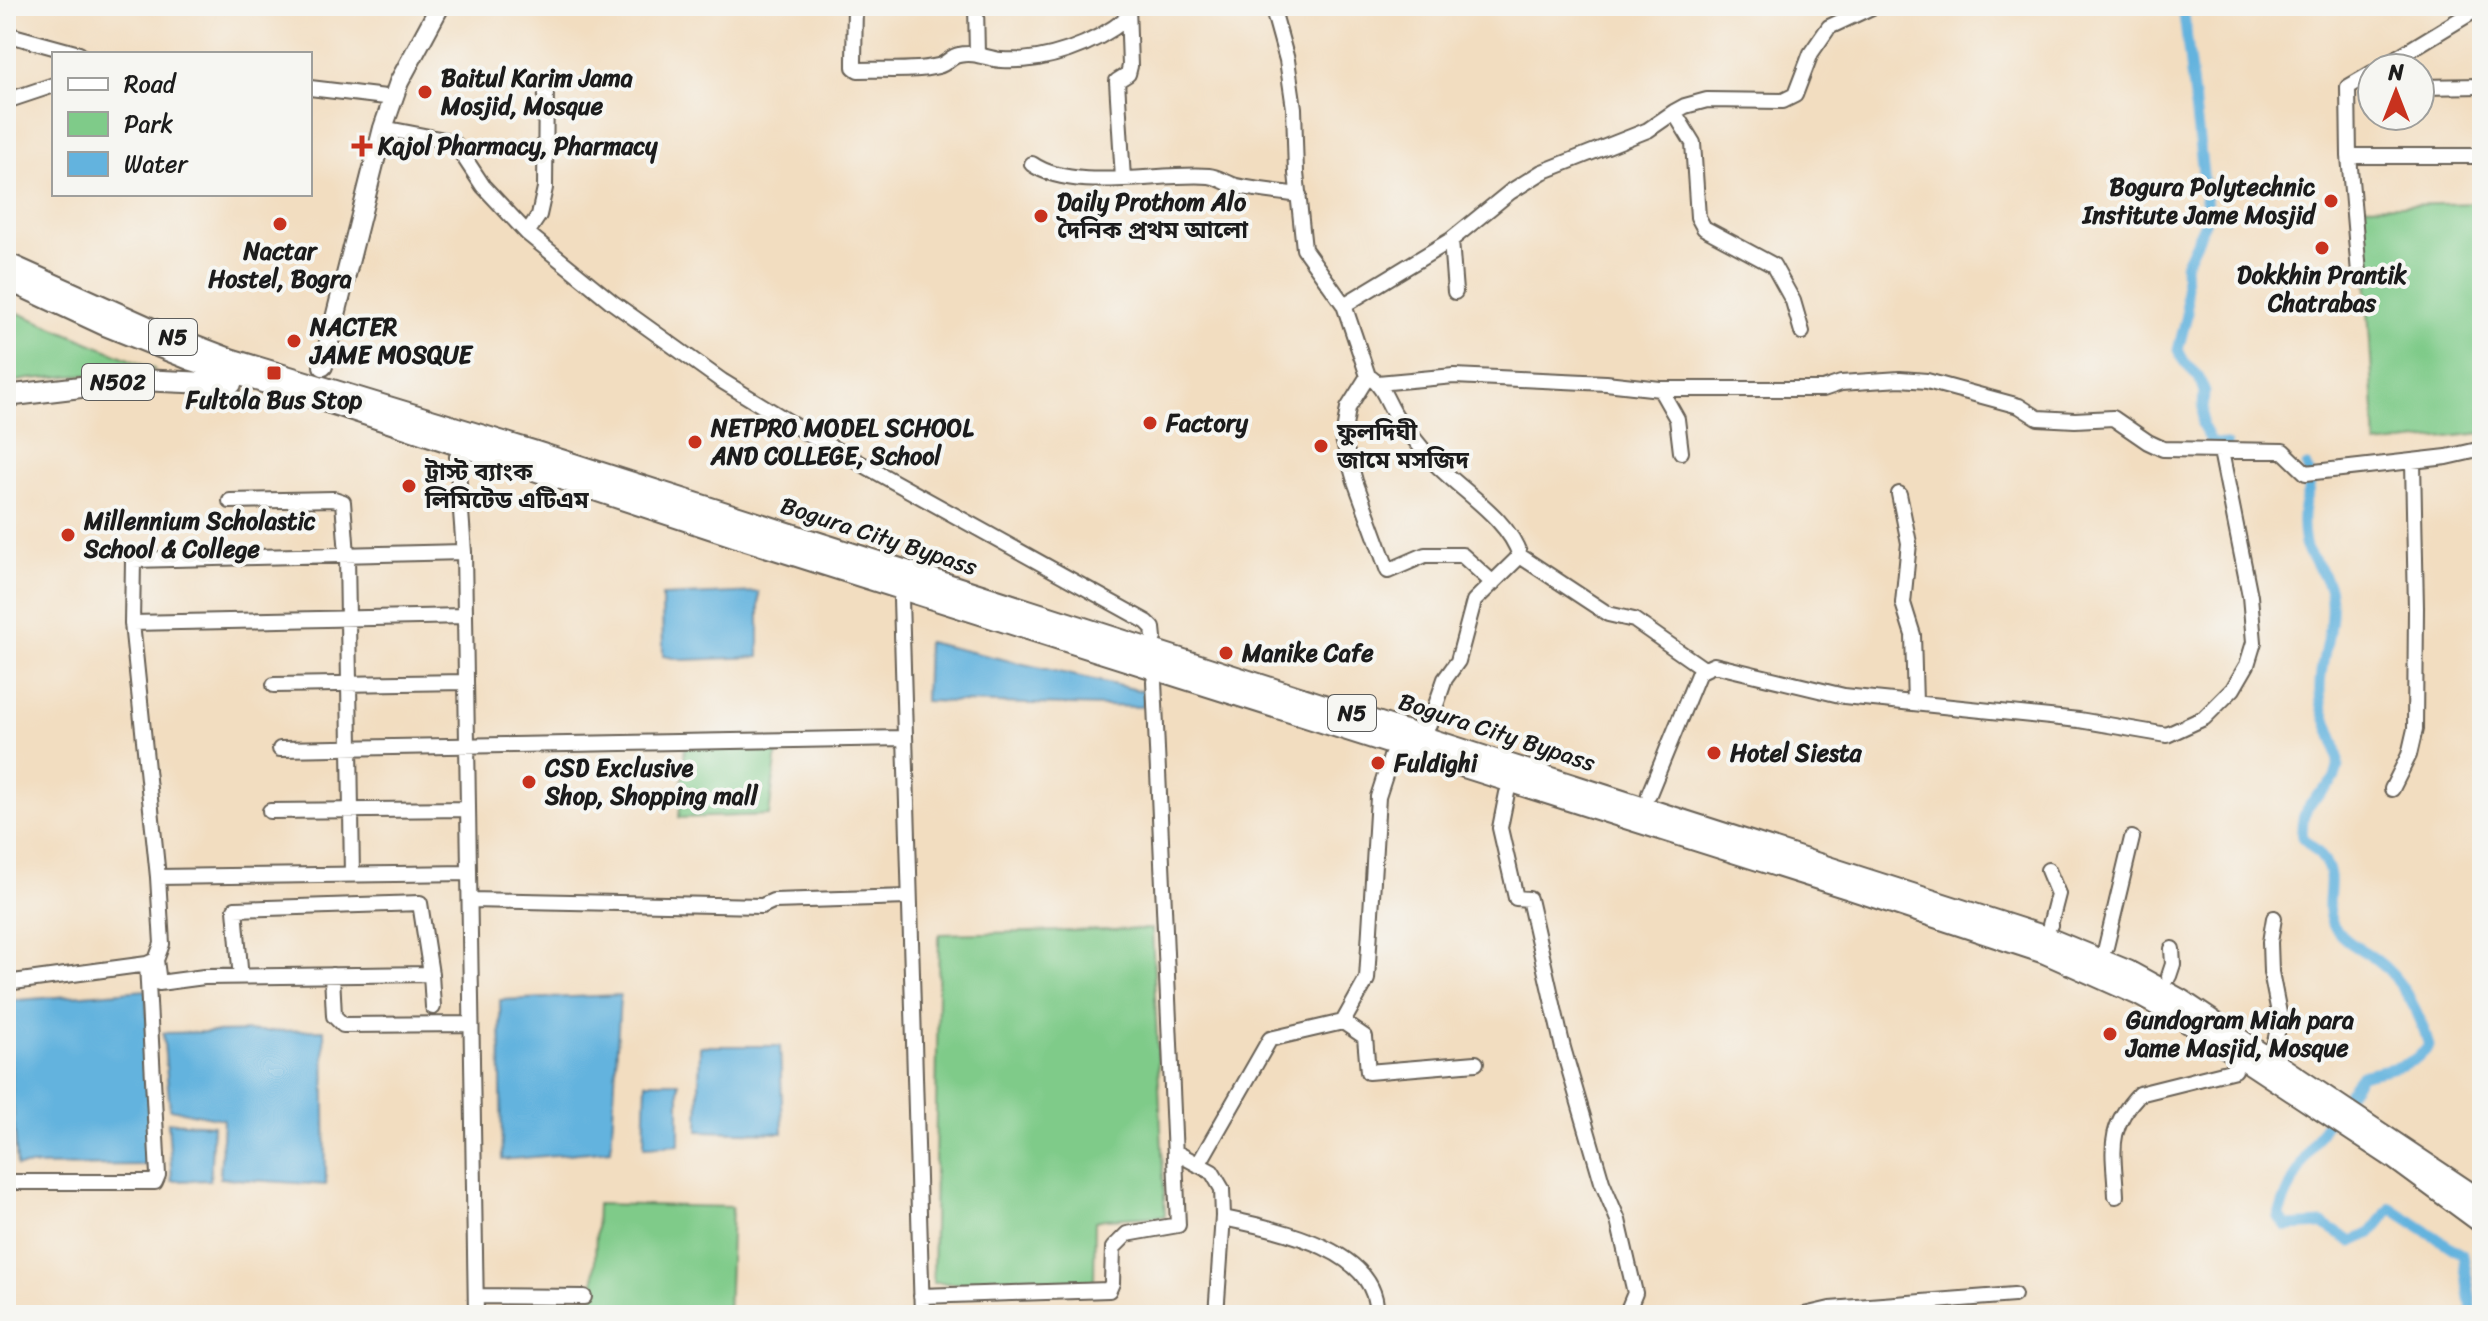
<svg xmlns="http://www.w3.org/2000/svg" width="2488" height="1321" font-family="Sriracha,'Noto Sans Bengali',sans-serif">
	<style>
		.green { fill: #7fcb89; stroke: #4e7452; stroke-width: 2 }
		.water { fill: #63b3de; stroke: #40687d; stroke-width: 2 }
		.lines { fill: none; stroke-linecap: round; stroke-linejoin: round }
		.canal { stroke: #63b3de; stroke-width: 11 }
		.minor-casing { stroke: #676055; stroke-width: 18 }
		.major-casing { stroke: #676055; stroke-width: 22 }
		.highway-casing { stroke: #676055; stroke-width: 24 }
		.minor { stroke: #fff; stroke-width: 14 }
		.major { stroke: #fff; stroke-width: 18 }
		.highway { stroke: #fff; stroke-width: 20 }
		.poi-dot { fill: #c8321e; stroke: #f6f6f2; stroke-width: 3 }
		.labels { text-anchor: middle; stroke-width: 8; stroke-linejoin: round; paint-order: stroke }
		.shield { fill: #f6f6f2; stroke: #5d5d5c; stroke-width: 2 }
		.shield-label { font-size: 22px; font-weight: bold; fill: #1c1c1c }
		.poi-label { font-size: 24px; font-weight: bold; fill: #1c1c1c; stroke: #f6f6f2; text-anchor: start }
		.street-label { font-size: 24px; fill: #1c1c1c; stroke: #f6f6f2 }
	</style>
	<rect width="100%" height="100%" fill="#f6f6f2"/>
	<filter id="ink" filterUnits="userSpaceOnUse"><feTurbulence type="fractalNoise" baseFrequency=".0125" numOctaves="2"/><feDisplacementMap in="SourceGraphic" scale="16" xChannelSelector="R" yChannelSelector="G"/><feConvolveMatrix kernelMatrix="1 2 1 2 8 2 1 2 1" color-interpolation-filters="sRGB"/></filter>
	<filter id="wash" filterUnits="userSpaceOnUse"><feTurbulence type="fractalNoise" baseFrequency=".006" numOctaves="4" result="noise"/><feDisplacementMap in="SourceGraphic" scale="32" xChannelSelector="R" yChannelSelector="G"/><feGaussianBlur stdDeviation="1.8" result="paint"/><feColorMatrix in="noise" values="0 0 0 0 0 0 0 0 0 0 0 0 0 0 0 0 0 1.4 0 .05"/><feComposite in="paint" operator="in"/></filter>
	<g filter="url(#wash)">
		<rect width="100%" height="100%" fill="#f2ddc0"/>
		<path class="green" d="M 2482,203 L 2482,433 L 2376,445 L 2362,206 Z
			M 6,307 L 16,312 L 155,370 L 29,379 L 6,383 Z
			M 685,744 L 778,745 L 769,815 L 679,818 Z
			M 1152,929 L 1165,1216 L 1105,1219 L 1095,1221 L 1094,1285 L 933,1283 L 939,934 Z
			M 597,1204 L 732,1207 L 728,1315 L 593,1315 Z"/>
		<path class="water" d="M 759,592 L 759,657 L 683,660 L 663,656 L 662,596 Z
			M 927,642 L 1147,692 L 1142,707 L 925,701 Z
			M 146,990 L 153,1165 L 17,1166 L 6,1001 Z
			M 620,995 L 611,1150 L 502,1160 L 500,1000 Z
			M 324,1030 L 326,1185 L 220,1178 L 223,1119 L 170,1109 L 163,1033 Z
			M 700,1046 L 780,1046 L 783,1133 L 698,1131 Z
			M 646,1082 L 679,1082 L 679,1145 L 644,1147 Z
			M 168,1122 L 213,1125 L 210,1180 L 172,1181 Z"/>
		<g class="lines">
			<path class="canal" d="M 2183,6 L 2208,216 L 2185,265 L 2187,315 L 2178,350 L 2185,363 L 2199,377 L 2204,392 L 2202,424 L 2212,443 L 2226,445
				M 2307,467 C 2314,482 2307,492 2304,507 C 2302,518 2303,533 2305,544 C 2307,556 2327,573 2330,592 C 2336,628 2318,661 2320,694 C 2321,719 2339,740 2338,765 C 2336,796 2299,790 2302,837 C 2312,846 2329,861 2330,876 C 2332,895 2323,912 2336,929 C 2346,943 2362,949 2375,959 C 2402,978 2421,1015 2429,1046 C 2411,1069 2388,1068 2361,1075 C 2328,1119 2296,1165 2278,1217 L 2287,1226 L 2323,1224 L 2352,1242 L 2371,1233 L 2391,1208 L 2463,1255 L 2473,1315"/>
		</g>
	</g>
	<g filter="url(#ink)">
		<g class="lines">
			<defs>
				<path id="minor" d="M 855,6 L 854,61 L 854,67 L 858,70 C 882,69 915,72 938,66 C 947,64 951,56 959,55 C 975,51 987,59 1001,60 C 1044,63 1094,45 1127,18
					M 976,6 L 977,54
					M 1272,6 L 1287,60 L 1294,108 L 1296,173 L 1304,249 L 1344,305 L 1368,376 L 1348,408 L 1343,439 L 1355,481 L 1388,571 L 1425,555 L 1462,555 L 1493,583
					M 6,34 L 79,54
					M 2380,68 L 2482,6
					M 2420,87 L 2482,86
					M 310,88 L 394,98
					M 6,101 L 54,85
					M 383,128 L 450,141 L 456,145 L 483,186 L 527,233 L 612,302 L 722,381 L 815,438 L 1147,622 L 1153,628 L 1154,638
					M 2349,156 L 2482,156
					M 1032,164 C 1074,193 1159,172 1209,176 C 1219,177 1227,184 1237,186 C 1258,190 1278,192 1299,195
					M 1123,179 L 1117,81 L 1128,74 L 1130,66 L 1128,6
					M 527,233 L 539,215 L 545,188 L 546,81
					M 1451,240 L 1455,292
					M 2359,273 L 2349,156 L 2348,87 L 2372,73
					M 1344,305 L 1451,240 L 1510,192 L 1542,172 L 1648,130 L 1674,112
					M 1802,332 L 1793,301 L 1773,265 L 1704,228 L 1698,217 L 1693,143 L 1674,112 L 1685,106 L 1707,100 L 1783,101 L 1795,95 L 1811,53 L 1829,27 L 1874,6
					M 1371,378 C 1385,388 1388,406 1398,419 C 1408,431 1419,445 1429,457 C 1456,488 1508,516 1520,556 L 1474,601 L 1458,661 L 1445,679 L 1429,725
					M 1378,383 L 1454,376 L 1606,383 L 1660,389 L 1823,389 L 1841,383 L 1900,379 L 1927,381 L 2019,406 L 2038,418 L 2075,420 L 2113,418 L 2148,442 L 2163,449 L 2283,451 L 2306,473 L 2447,457 L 2482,449
					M 1660,389 L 1677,419 L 1681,452
					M 457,457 L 464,552 L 476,1315
					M 1899,494 L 1909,543 L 1903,603 L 1913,635 L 1915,703
					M 230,501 L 334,499 L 343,502 L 347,555 L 352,875
					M 1520,556 L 1608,614 L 1634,620 L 1704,669
					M 901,599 L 922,1315
					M 132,623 L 465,616
					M 274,685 L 466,682
					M 280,749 L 905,738
					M 2392,789 L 2409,755 L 2415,729 L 2416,608 L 2413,462
					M 1507,793 L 1500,828 L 1516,898 L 1529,899 L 1563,1048 L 1602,1182 L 1618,1220 L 1635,1293 L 1628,1310 L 1630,1315
					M 1649,794 L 1699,672 L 1714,665 L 1844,696 L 2079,720 L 2167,735 L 2204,718 L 2233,689 L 2247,665 L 2254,642 L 2250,596 L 2221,451
					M 270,811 L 468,809
					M 2048,870 L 2058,894 L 2050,925
					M 158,877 L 469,873
					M 470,900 L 762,906 L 773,901 L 909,897
					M 2106,947 L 2132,838
					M 156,960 L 159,983 L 204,977 L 431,974 L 433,1007
					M 240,968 L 235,909 L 420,903 L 431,974
					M 332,975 L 334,1016 L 343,1025 L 471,1024
					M 2169,976 L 2173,964 L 2172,949
					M 6,983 L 147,964 L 156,960 L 162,944 L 158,877 L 132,623 L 133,560 L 464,552
					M 1343,1022 L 1365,1037 L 1368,1072 L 1476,1063
					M 2274,1047 L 2280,1018 L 2271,972 L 2270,942 L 2274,918
					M 1175,1152 L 1212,1172 L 1222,1189 L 1223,1216 L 1228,1219 C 1276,1229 1381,1250 1376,1315
					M 1198,1165 L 1270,1039 L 1343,1022 L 1367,979 L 1378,797 L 1391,757
					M 6,1182 L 155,1182 L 158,1175 L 147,964
					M 2116,1196 C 2114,1151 2105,1130 2139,1094 L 2235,1070
					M 476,1296 L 584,1297
					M 921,1296 L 1109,1290 L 1112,1283 L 1113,1248 L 1127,1234 L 1178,1225 L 1154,681
					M 1216,1315 L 1223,1216
					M 1804,1315 L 1830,1309 L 2014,1295"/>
				<path id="major" d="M 323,366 L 383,128 L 399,82 L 440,6"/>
				<path id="highway" d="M 6,263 L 157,331 L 230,359 L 533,451 L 2043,936 L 2128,971 L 2181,1000 L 2482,1201
					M 6,279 L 105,325 L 192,360 L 343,407 L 740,538 L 1850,889 L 2045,953 L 2137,994 L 2181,1018 L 2395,1159 L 2482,1223
					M 6,396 L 139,380 L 231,384"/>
			</defs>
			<use href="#minor" class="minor-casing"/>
			<use href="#major" class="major-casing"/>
			<use href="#highway" class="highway-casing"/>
			<use href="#minor" class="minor"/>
			<use href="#major" class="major"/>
			<use href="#highway" class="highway"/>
		</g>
	</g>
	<g class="poi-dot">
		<circle cx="425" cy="92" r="8"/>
		<path d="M358 134h8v8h8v8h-8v8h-8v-8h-8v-8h8z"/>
		<circle cx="2331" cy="201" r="8"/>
		<circle cx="1041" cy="216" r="8"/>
		<circle cx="280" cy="224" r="8"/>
		<circle cx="2322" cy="248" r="8"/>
		<circle cx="294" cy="341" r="8"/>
		<rect x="266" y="365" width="16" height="16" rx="4"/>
		<circle cx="1150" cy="423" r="8"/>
		<circle cx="695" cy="442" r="8"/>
		<circle cx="1321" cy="446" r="8"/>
		<circle cx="409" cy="486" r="8"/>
		<circle cx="68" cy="535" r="8"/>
		<circle cx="1226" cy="653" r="8"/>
		<circle cx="1714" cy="753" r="8"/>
		<circle cx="1378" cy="763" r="8"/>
		<circle cx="529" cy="782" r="8"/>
		<circle cx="2110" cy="1034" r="8"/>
	</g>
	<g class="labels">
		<g class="shield">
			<rect x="149" y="319" width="48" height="36" rx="6"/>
			<rect x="82" y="364" width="72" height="36" rx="6"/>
			<rect x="1328" y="695" width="48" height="36" rx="6"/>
		</g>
		<g class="shield-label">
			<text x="173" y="345">N5</text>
			<text x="118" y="390">N502</text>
			<text x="1352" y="721">N5</text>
		</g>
		<g class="poi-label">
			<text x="441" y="86">Baitul Karim Jama<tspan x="441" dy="28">Mosjid, Mosque</tspan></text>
			<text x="378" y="154">Kajol Pharmacy, Pharmacy</text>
			<text x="2315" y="195" text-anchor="end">Bogura Polytechnic<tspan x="2315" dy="28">Institute Jame Mosjid</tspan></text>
			<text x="1057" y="210">Daily Prothom Alo<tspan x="1057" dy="28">দৈনিক প্রথম আলো</tspan></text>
			<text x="280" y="259" text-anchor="middle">Nactar<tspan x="280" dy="28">Hostel, Bogra</tspan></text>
			<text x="2322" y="283" text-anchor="middle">Dokkhin Prantik<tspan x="2322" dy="28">Chatrabas</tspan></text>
			<text x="310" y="335">NACTER<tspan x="310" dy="28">JAME MOSQUE</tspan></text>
			<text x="274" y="408" text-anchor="middle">Fultola Bus Stop</text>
			<text x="1166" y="431">Factory</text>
			<text x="711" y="436">NETPRO MODEL SCHOOL<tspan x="711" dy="28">AND COLLEGE, School</tspan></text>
			<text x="1337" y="440">ফুলদিঘী<tspan x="1337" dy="28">জামে মসজিদ</tspan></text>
			<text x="425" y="480">ট্রাস্ট ব্যাংক<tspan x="425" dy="28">লিমিটেড এটিএম</tspan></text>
			<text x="84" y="529">Millennium Scholastic<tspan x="84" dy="28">School &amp; College</tspan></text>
			<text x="1242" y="661">Manike Cafe</text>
			<text x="1730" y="761">Hotel Siesta</text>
			<text x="1394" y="771">Fuldighi</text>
			<text x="545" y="776">CSD Exclusive<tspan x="545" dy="28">Shop, Shopping mall</tspan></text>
			<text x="2126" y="1028">Gundogram Miah para<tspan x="2126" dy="28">Jame Masjid, Mosque</tspan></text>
		</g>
		<g class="street-label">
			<text transform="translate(879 536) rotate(18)" y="8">Bogura City Bypass</text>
			<text transform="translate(1497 732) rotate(18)" y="8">Bogura City Bypass</text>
		</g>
	</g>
	<rect width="2488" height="1321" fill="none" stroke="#f6f6f2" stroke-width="32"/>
	<rect x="52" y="52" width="260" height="144" fill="#f6f6f2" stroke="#9f9f9c" stroke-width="2"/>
	<rect x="68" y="78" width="40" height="12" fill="#ffffff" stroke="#9f9f9c" stroke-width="2"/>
	<text x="124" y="92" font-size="24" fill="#1c1c1c">Road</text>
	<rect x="68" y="112" width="40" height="24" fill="#7fcb89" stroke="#9f9f9c" stroke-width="2"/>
	<text x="124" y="132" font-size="24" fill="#1c1c1c">Park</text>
	<rect x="68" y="152" width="40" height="24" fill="#63b3de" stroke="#9f9f9c" stroke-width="2"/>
	<text x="124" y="172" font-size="24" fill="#1c1c1c">Water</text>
	<g transform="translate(2396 92)"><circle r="38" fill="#f6f6f2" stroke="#9f9f9c" stroke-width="2"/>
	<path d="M0-6L14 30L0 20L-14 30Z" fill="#c8321e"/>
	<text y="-12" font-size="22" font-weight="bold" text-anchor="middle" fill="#1c1c1c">N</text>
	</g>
</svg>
